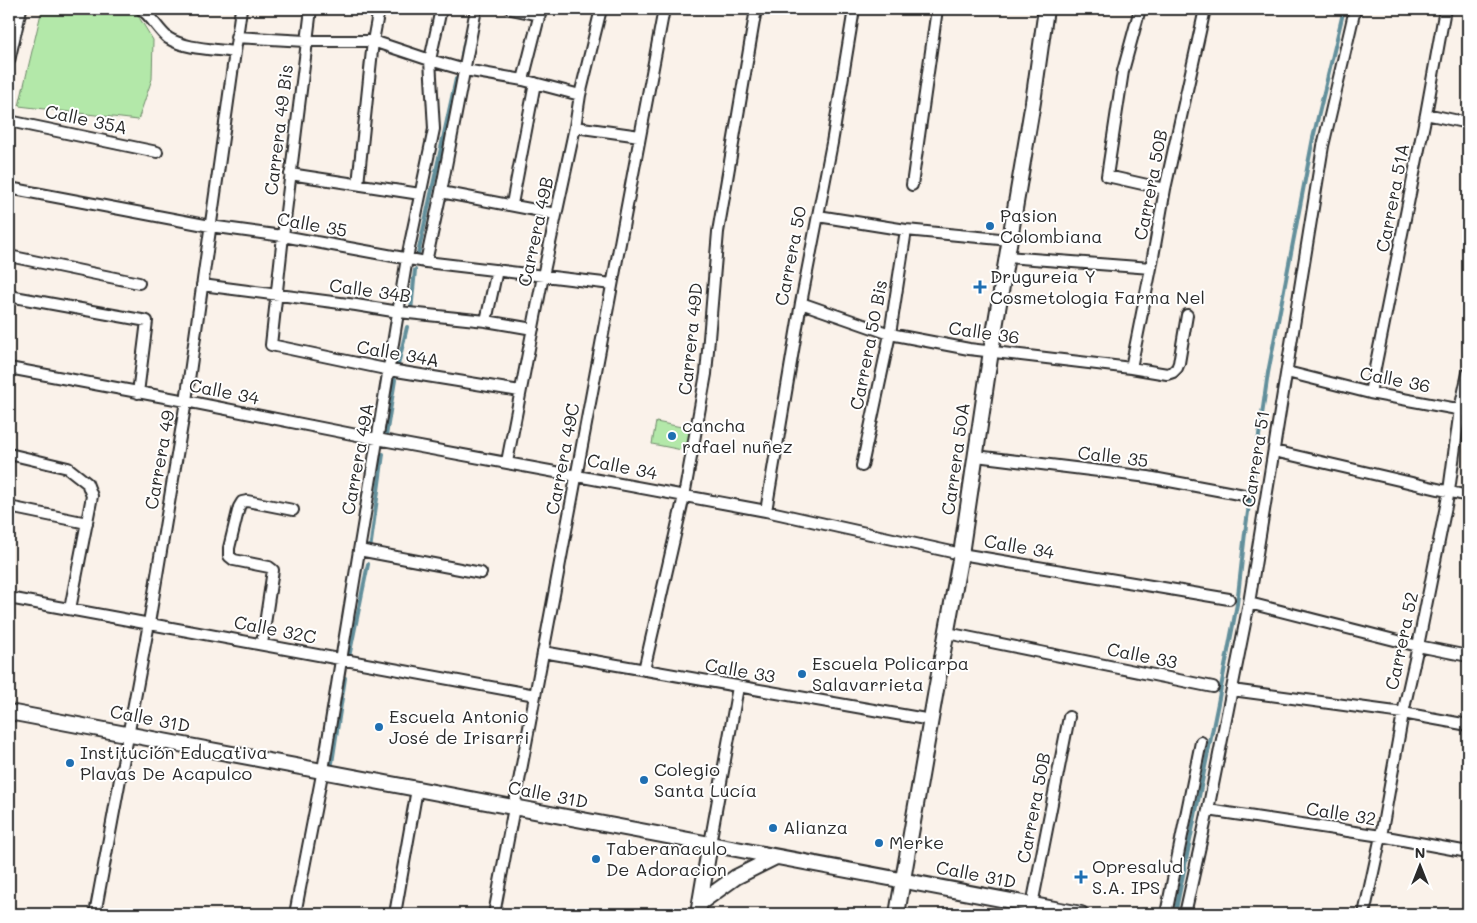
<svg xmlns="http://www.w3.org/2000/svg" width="1477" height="923" font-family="Mali,sans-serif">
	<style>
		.green { fill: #b3e8a9; stroke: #6f8a6a }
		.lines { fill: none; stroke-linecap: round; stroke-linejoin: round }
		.stream { stroke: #628f9b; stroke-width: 4 }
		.street-casing { stroke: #2b2b2b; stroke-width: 14 }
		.secondary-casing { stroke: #2b2b2b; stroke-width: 18 }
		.street { stroke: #fff; stroke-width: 10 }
		.secondary { stroke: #fff; stroke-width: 14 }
		.poi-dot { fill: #1f6fb2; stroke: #fff; stroke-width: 2 }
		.labels { text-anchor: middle; stroke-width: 4; stroke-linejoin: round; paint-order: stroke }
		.street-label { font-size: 18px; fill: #2b2b2b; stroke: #fff }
		.poi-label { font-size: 18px; fill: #2b2b2b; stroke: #fff; text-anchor: start }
	</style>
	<rect width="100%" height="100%" fill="#faf2ea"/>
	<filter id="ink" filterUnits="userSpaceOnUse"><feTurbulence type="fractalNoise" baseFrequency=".02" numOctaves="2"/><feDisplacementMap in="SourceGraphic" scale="10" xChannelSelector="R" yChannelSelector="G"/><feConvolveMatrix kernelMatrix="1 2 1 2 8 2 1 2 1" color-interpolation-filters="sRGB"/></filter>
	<g filter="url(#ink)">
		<path class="green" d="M 42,9 L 130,9 L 137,14 L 153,40 L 152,79 L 138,120 L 19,106 Z
			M 656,422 L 692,429 L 687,451 L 652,444 Z"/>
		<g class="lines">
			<path class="stream" d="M 9,21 L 12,9
				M 462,54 L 465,40
				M 418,254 L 456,79
				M 411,311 L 415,270
				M 398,365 L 407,327
				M 386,436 L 395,380
				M 370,550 L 383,454
				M 349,657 L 368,564
				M 332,763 L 345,678
				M 1175,914 L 1218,703 L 1237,604 L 1245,533 L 1268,373 L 1313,138 L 1344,9"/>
			<defs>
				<path id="street" d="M 141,9 C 152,17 158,30 168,38 C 185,49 214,49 234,52
					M 311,9 L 283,236 L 271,345 L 390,370 L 520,391
					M 511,9 L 540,15
					M 1140,9 L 1123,71 L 1107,176 L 1165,189
					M 236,37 L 306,41 L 373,41 L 430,60 L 465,70 L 523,80 L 580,95
					M 9,61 L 21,9
					M 523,80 L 541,9
					M 1426,114 L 1468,123
					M 9,121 L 157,152
					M 575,127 L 640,136
					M 290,174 L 420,194
					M 358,184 L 373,41 L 379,9
					M 912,185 L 937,9
					M 9,188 L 210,226 L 283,236 L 426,262 L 612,284
					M 441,192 L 556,214
					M 512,204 L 535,83
					M 818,216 L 906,230 L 1010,240
					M 9,256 L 139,283
					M 1007,257 L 1151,268
					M 426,262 L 441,192 L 476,9
					M 202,285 L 356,305 L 399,312 L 486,321 L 533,329
					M 9,296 L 147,321 L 138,393
					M 801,303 L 890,334 L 969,349 L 1131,368 L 1167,374 L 1173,372 L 1177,368 L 1179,363 L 1187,315
					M 486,321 L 497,270
					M 9,368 L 186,401 L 377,439 L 766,511 L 961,554 L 1229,599
					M 1131,368 L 1151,268 L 1165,189 L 1205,9
					M 1287,372 L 1370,393 L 1468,411
					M 1370,393 L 1426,114 L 1445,9
					M 1274,451 L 1468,496
					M 9,454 L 68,468 L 87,483 L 92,496 L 70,609
					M 976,456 L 1148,477 L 1244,495
					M 507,462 L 543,276 L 575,127 L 580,95 L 601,9
					M 862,466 L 890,334 L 906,230
					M 9,507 L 87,523
					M 766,511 L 801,303 L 832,143 L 854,9
					M 359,550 L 481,573
					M 9,598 L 535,695
					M 1249,603 L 1418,646 L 1468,656
					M 947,633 L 1213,687
					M 262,644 L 273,570 L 269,567 L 234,560 L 229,556 L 229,548 L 239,507 L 242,502 L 247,501 L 293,510
					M 543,652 L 931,720
					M 644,670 L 684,496 L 706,374 L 718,232 L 756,9
					M 1232,690 L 1403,713 L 1468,725
					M 1208,810 L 1381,836 L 1468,852
					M 710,844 L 738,687
					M 1032,905 L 1069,717
					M 95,914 L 149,623 L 186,401 L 241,9
					M 295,914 L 324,764 L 407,258 L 434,129 L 430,60 L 441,9
					M 395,914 L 417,789
					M 494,914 L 664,9
					M 1166,914 L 1201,742
					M 1185,914 L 1208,810 L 1249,603 L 1323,146 L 1355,9
					M 1364,914 L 1381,836 L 1403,713 L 1418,646 L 1449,491 L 1460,409 L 1468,373"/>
				<path id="secondary" d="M 9,712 L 1081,914
					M 700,903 L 736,877 L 776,857
					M 698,914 L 710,844
					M 897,914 L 936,690 L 961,554 L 991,351 L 1033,102 L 1046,9"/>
			</defs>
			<use href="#street" class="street-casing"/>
			<use href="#secondary" class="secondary-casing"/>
			<use href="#street" class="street"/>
			<use href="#secondary" class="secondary"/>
		</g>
	</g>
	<g class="poi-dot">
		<circle cx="990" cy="226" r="5"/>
		<path d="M977.5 279.5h5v5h5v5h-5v5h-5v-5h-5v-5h5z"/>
		<circle cx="672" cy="436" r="5"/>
		<circle cx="802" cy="674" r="5"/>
		<circle cx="379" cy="727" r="5"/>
		<circle cx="70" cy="763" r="5"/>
		<circle cx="644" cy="780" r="5"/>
		<circle cx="773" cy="828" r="5"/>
		<circle cx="879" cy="843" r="5"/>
		<circle cx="596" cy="859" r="5"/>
		<path d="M1078.5 869.5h5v5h5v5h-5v5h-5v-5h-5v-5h5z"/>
	</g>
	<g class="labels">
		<g class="street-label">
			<text transform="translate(86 120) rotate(12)" y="6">Calle 35A</text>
			<text transform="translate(279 130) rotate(-83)" y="6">Carrera 49 Bis</text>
			<text transform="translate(1151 185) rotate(-79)" y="6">Carrera 50B</text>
			<text transform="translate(1393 198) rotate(-79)" y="6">Carrera 51A</text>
			<text transform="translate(312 225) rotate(10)" y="6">Calle 35</text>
			<text transform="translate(536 232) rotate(-78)" y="6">Carrera 49B</text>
			<text transform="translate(791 256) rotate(-79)" y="6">Carrera 50</text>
			<text transform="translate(370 291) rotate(8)" y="6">Calle 34B</text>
			<text transform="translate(984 333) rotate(8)" y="6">Calle 36</text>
			<text transform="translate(691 339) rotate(-84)" y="6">Carrera 49D</text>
			<text transform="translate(869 345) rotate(-79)" y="6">Carrera 50 Bis</text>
			<text transform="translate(398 354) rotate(10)" y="6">Calle 34A</text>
			<text transform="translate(1395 380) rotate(11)" y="6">Calle 36</text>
			<text transform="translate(224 392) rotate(11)" y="6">Calle 34</text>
			<text transform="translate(1113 457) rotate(7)" y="6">Calle 35</text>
			<text transform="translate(358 459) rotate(-80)" y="6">Carrera 49A</text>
			<text transform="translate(563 459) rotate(-79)" y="6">Carrera 49C</text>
			<text transform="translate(956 459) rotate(-82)" y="6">Carrera 50A</text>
			<text transform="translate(1256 459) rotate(-81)" y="6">Carrera 51</text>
			<text transform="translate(160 460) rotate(-80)" y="6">Carrera 49</text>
			<text transform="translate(622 467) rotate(11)" y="6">Calle 34</text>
			<text transform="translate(1019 547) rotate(10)" y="6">Calle 34</text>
			<text transform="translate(275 630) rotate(11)" y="6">Calle 32C</text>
			<text transform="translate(1402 641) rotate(-78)" y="6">Carrera 52</text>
			<text transform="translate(1142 656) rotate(11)" y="6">Calle 33</text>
			<text transform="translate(740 671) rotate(10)" y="6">Calle 33</text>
			<text transform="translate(150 719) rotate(11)" y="6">Calle 31D</text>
			<text transform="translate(548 795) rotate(11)" y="6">Calle 31D</text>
			<text transform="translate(1034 808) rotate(-79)" y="6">Carrera 50B</text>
			<text transform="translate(1341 814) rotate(9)" y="6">Calle 32</text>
			<text transform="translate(976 875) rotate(11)" y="6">Calle 31D</text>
		</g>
		<g class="poi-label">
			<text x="1000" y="222">Pasion<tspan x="1000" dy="21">Colombiana</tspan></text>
			<text x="990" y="283">Drugureia Y<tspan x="990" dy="21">Cosmetologia Farma Nel</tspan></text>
			<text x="682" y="432">cancha<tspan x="682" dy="21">rafael nuñez</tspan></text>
			<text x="812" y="670">Escuela Policarpa<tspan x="812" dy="21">Salavarrieta</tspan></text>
			<text x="389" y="723">Escuela Antonio<tspan x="389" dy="21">José de Irisarri</tspan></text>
			<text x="80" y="759">Institución Educativa<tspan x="80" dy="21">Plavas De Acapulco</tspan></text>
			<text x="654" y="776">Colegio<tspan x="654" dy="21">Santa Lucía</tspan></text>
			<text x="783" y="834">Alianza</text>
			<text x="889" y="849">Merke</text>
			<text x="606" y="855">Taberanaculo<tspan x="606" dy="21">De Adoracion</tspan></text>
			<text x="1092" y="873">Opresalud<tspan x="1092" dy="21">S.A. IPS</tspan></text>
		</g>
	</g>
	<rect width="1477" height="923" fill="none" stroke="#fff" stroke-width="30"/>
	<rect x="15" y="15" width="1447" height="893" fill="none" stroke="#2b2b2b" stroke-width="2" filter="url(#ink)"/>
	<g transform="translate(1420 866)" stroke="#ffffff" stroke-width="4" paint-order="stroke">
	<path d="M0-4L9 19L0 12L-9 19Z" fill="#2b2b2b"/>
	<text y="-8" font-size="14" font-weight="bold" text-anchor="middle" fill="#2b2b2b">N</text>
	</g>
</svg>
